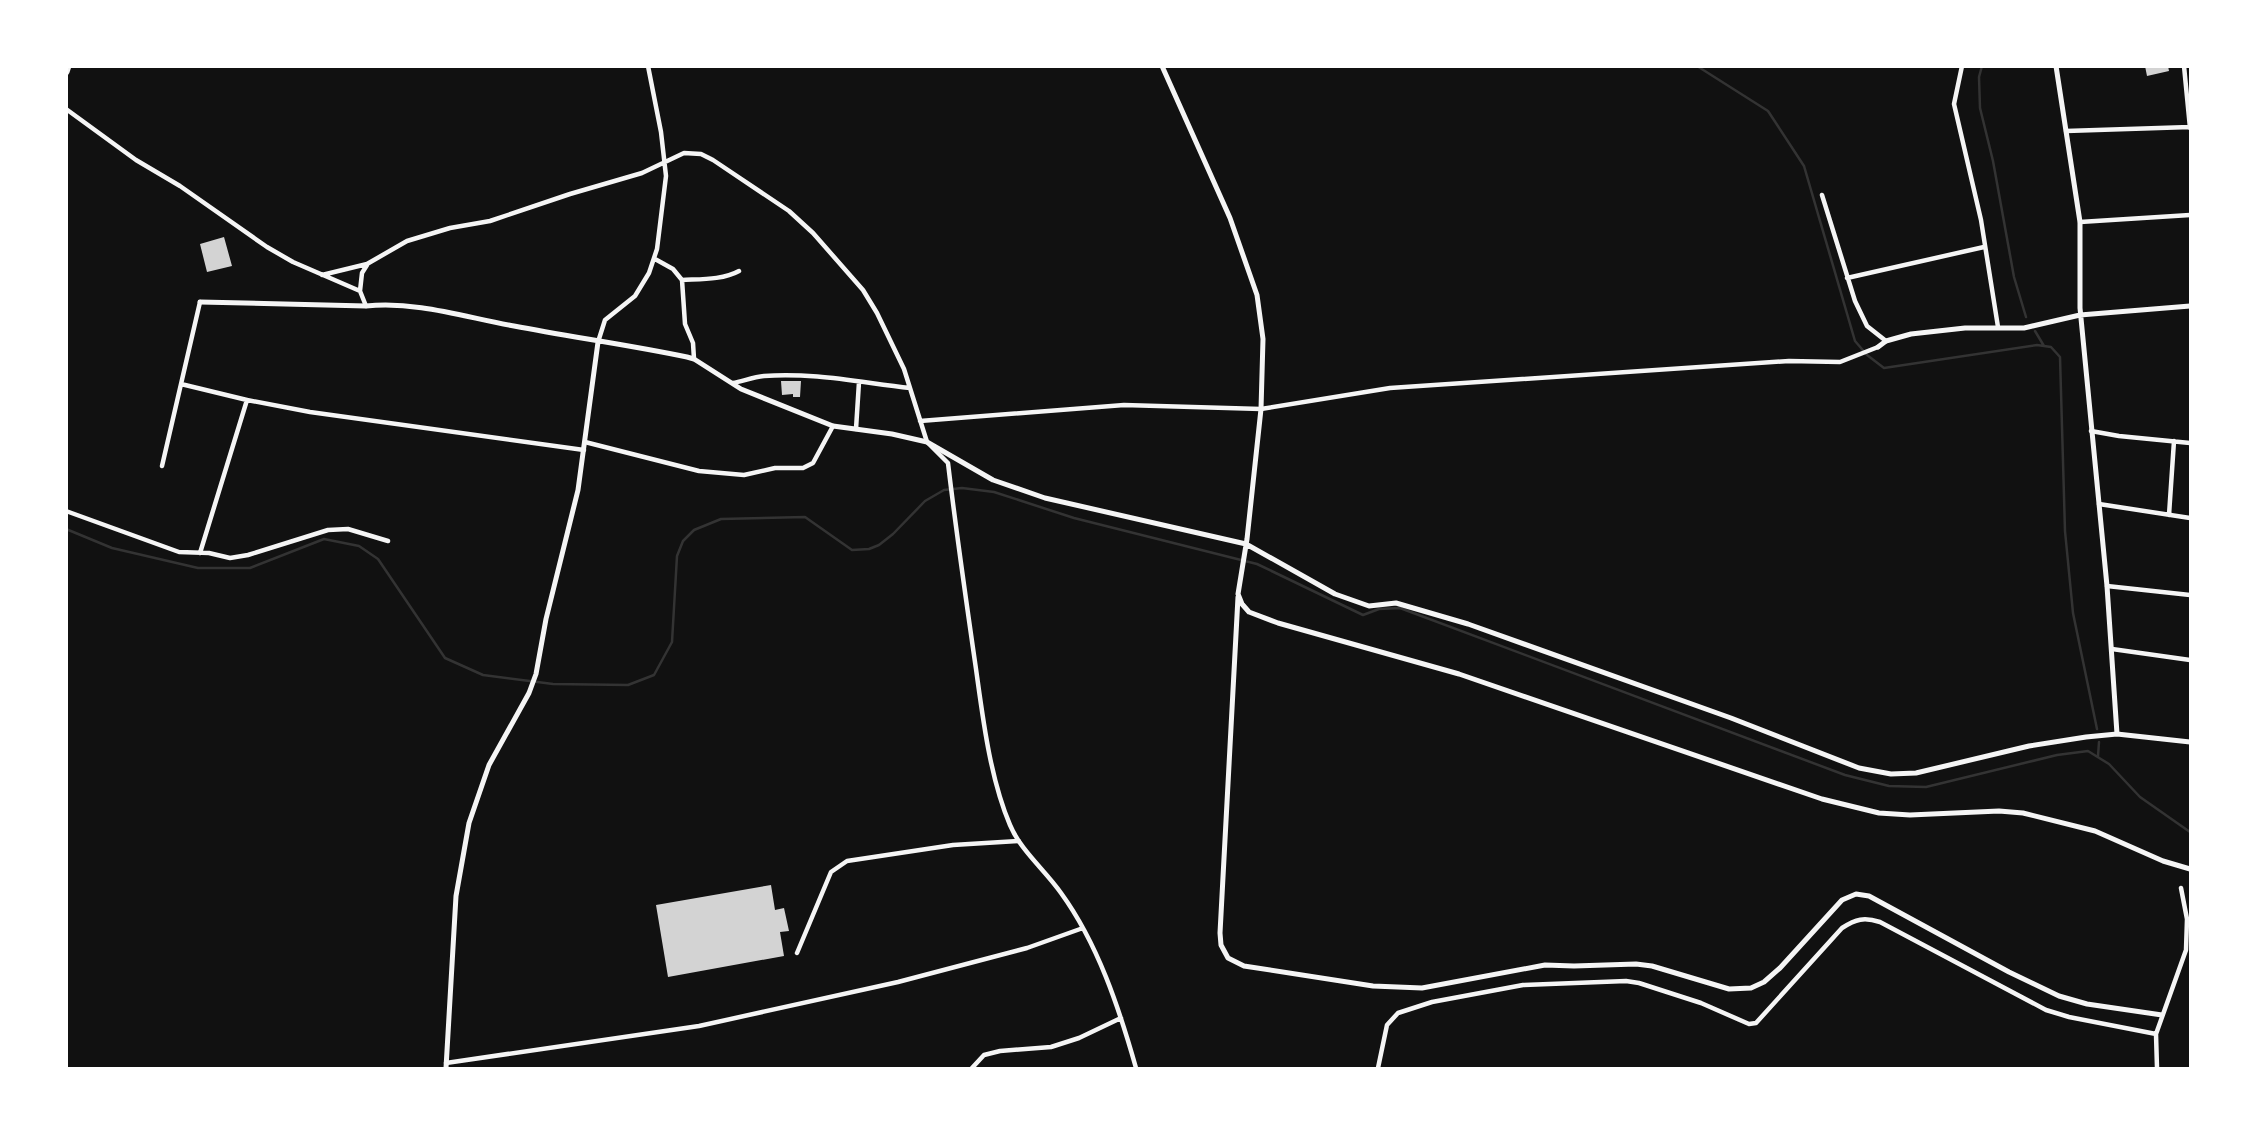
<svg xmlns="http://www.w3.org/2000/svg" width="2257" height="1135" font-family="Raleway,sans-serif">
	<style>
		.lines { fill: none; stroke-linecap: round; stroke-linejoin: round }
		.stream { stroke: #333; stroke-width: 2.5 }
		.building { fill: #d3d3d3 }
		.minor { stroke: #f5f5f5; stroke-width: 4.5 }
		.tertiary { stroke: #f5f5f5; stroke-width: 5 }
		.trunk { stroke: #f5f5f5; stroke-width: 7 }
	</style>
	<rect width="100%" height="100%" fill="#111"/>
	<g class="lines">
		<path class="stream" d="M 1697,66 L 1768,111 L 1804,166 L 1855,341 L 1867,355 L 1884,368 L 2037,345 L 2051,347 L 2060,357 L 2065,531 L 2073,613 L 2097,729
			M 1982,66 L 1979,77 L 1980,108 L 1993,161 L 2014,277 L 2026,317
			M 2035,331 L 2044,346
			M 66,529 L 112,548 L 198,568 L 250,568 L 324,539 L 359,546 L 378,559 L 445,658 L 483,675 L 553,684 L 628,685 L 654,675 L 672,642 L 677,556 L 683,541 L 694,530 L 721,519 L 805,517 L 852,550 L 869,549 L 879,545 L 893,534 L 925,501 L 944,490 L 962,488 L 994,492 L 1074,518 L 1257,564 L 1363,615 L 1379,609 L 1400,608 L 1845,775 L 1889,786 L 1926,787 L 2057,755 L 2088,751 L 2109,764 L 2140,797 L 2190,832
			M 2098,756 L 2099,742"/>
	</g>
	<path class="building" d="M 2145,66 L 2168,66 L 2169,71 L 2147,76 Z
		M 224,237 L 232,266 L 207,272 L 200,244 Z
		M 781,381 L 801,381 L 800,397 L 793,397 L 793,394 L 782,395 Z
		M 771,885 L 775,910 L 784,908 L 789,931 L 780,932 L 784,956 L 668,977 L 656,905 Z"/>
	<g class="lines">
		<path class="minor" d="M 1962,66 L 1954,104 L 1981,220 L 1998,327
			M 2184,66 L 2190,128
			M 66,109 L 136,160 L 180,186 L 267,247 L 293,262 L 360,291 L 366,306
			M 2066,131 L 2190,127
			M 1822,195 L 1855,301 L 1867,326 L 1886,341
			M 2080,222 L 2190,215
			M 655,259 L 673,269 L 682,280 L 685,324 L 693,343 L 694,359
			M 322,275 L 367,264 L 407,241 L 450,228 L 490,221 L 570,194 L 642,173 L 684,153 L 701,154 L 713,160 L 789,211 L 813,233 L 863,290 L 877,313 L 904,369 L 927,442 L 948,463 C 956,531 966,600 976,669 C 983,719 990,778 1010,825 C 1021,851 1045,870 1061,893 C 1098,944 1119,1008 1136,1068
			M 1847,278 L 1984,247
			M 682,280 C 700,279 723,280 739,271
			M 360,291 L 362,273 L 367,265
			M 598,342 L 605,320 L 635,296 L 649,273 L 657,249 L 666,176 L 661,132 L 648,66
			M 733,383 C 743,381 754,377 764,376 C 812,372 863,383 910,388
			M 181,384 L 247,400 L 310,412 L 584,450
			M 920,421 L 1124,405 L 1261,409 L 1390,388 L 1789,361 L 1840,362 L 1878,347
			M 856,429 L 859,382
			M 2091,431 L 2119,436 L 2190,443
			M 585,442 L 699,471 L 744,475 L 775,468 L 803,468 L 813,463 L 833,426
			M 162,466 L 200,302
			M 2099,504 L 2190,518
			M 66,511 L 179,552 L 209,553 L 230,558 L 248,555 L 328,530 L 348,529 L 388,541
			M 2169,515 L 2174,441
			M 200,553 L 247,400
			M 2107,586 L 2190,595
			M 2112,649 L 2190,660
			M 797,953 L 831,872 L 847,861 L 953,845 L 1019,841
			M 446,1063 L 699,1026 L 898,982 L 1027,948 L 1083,928
			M 972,1068 L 984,1055 L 1000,1051 L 1051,1047 L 1079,1038 L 1121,1018
			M 1378,1068 L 1387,1025 L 1398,1013 L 1432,1002 L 1523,985 L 1626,981 L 1639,983 L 1701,1003 L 1749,1024 L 1756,1023 L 1842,928 C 1856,919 1864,917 1880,922 L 2046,1010 L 2069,1017 L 2156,1034
			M 2157,1068 L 2156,1034 L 2186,950 L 2187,919 L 2181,888"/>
		<path class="tertiary" d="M 1162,66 L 1230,218 L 1257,295 L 1263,339 L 1261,409 L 1247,539 L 1238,594 L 1242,604 L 1249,612 L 1278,623 L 1459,674 L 1822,799 L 1879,813 L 1910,815 L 1999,811 L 2023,813 L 2095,831 L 2163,861 L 2190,869
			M 2056,66 L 2080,222 L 2080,308 L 2107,586 L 2117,734
			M 200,302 L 366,306 C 417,301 464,317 514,326 C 571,337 630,345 687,357 L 694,359 L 741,389 L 833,426 L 892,434 L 927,442 L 993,480 L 1045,498 L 1246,544 L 1335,594 L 1369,606 L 1396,603 L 1468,624 L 1731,718 L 1859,768 L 1891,774 L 1916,773 L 2029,746 L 2086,737 L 2117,734 L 2190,742
			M 1878,347 L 1886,341 L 1911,334 L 1965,328 L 2024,328 L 2080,315 L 2190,306
			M 1238,597 L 1220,933 L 1221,945 L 1228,958 L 1244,966 L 1373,986 L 1422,988 L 1545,965 L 1574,966 L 1636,964 L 1652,966 L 1729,989 L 1751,988 L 1764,982 L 1780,968 L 1842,900 L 1856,894 L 1869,896 L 2009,972 L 2059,996 L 2087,1004 L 2162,1015
			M 446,1068 L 456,896 L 469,823 L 489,765 L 529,693 L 536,674 L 546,619 L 578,490 L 598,342"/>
		<path class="trunk" d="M 66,72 L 68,66"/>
	</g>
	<rect width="2257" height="1135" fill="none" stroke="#ffffff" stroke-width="136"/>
</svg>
